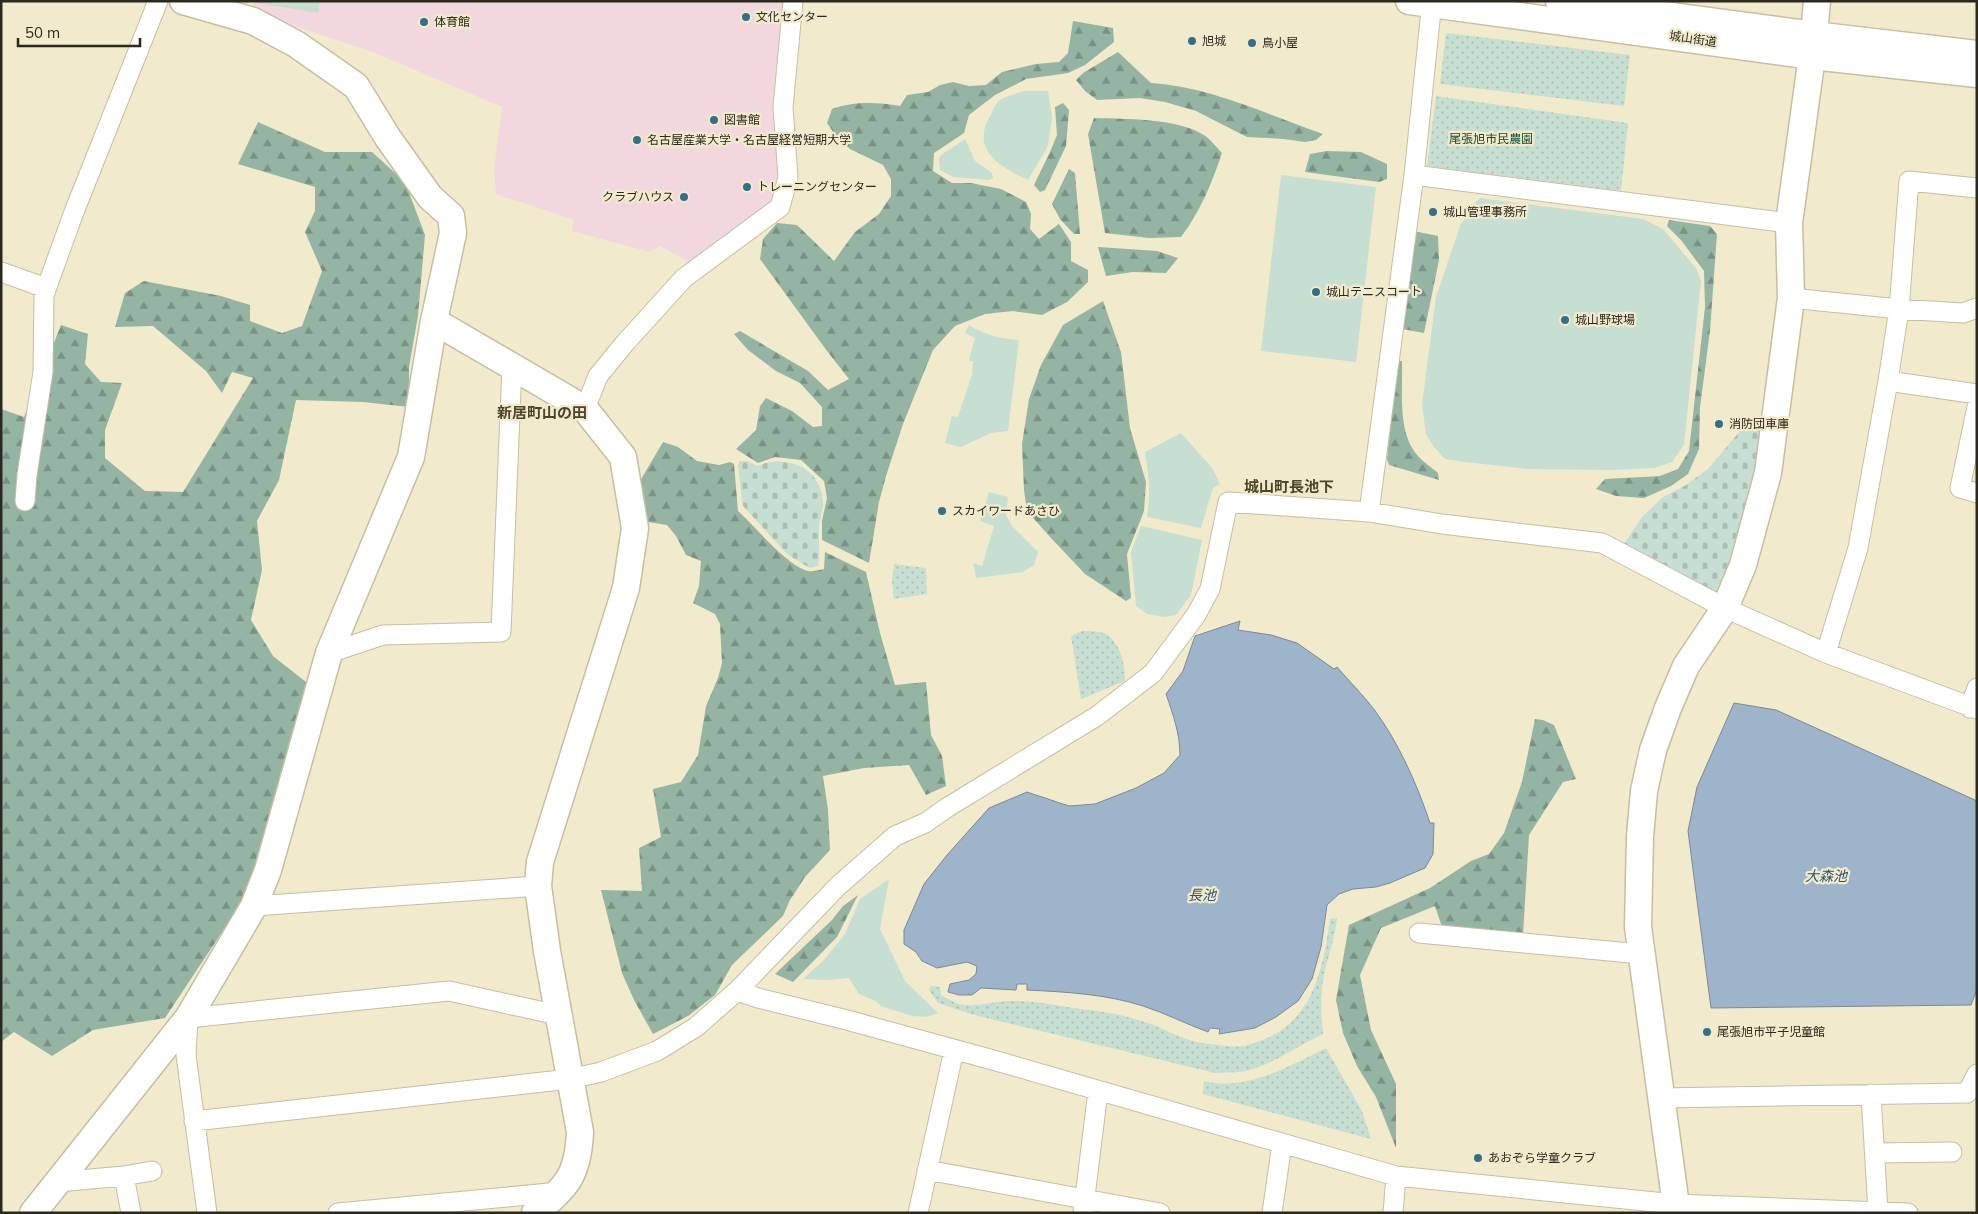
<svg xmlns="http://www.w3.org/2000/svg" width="1978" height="1214" font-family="Mulish,'Noto Sans JP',sans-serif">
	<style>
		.education { fill: #f2d8de }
		.grass { fill: url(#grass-dots) }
		.forest { fill: url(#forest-firs) }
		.cemetery { fill: url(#cemetery-stones) }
		.park { fill: #c7ded2 }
		.water { fill: #9db4ca; stroke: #7b8a96 }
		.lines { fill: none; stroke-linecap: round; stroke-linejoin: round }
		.street-casing { stroke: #c6bea1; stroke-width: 21 }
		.secondary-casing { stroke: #c6bea1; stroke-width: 29 }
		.street { stroke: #fff; stroke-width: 19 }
		.secondary { stroke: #fff; stroke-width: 26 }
		.poi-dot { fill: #346f87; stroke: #f2eacc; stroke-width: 2 }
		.labels { text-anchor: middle; stroke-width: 4.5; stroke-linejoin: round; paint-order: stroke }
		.poi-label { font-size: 12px; fill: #2b281d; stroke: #f2eacc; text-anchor: start }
		.street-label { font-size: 12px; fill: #2b281d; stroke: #f2eacc }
		.park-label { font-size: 12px; fill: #104a33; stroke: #f2eacc }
		.water-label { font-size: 14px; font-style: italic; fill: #2e5375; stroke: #f2eacc }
		.quarter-label { font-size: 15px; font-weight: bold; fill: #4c452c; stroke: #f2eacc }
	</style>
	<defs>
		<pattern id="grass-dots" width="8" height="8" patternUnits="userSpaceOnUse" patternTransform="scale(1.25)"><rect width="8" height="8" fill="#c7ded2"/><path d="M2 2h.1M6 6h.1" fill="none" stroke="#abbeb4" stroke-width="1.8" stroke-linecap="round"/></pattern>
		<pattern id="forest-firs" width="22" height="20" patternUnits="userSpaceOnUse" patternTransform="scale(1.25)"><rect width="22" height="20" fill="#95b4a4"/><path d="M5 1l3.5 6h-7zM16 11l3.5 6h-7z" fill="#7a9285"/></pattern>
		<pattern id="cemetery-stones" width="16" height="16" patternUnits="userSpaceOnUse" patternTransform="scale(1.25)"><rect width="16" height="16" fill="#c7ded2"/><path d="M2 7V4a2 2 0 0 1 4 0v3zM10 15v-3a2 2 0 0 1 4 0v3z" fill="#abbeb4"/></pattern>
	</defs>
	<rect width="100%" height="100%" fill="#f2eacc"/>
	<path class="education" d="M 254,1 L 787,1 L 774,124 L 777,155 L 784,183 L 777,198 L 691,263 L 660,246 L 650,252 L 572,231 L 574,220 L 496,194 L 494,168 L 502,107 L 370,51 L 252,12 Z"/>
	<path class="grass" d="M 1446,33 L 1630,55 L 1624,106 L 1440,84 Z
		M 1436,96 L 1628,123 L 1621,191 L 1427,166 Z
		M 894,564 L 926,568 L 927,594 L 894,599 L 892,582 Z
		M 1082,631 C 1089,631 1100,631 1106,634 C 1121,644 1125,665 1125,681 L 1081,699 L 1071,636 Z
		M 1337,918 C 1335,938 1328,956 1324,975 C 1320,995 1321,1014 1323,1034 C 1297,1046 1274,1064 1246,1071 C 1236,1073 1225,1072 1215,1073 L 974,1015 L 938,1003 L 929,990 L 931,986 L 940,987 L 941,995 C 947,998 953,1002 958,1004 C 976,1008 994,1001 1011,1001 C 1034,1000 1059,1006 1082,1009 C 1104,1012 1125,1015 1145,1022 C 1164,1028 1182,1040 1202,1043 C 1212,1044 1234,1048 1243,1046 C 1310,1032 1322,977 1330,919 Z
		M 1326,1048 L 1362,1111 L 1371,1139 L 1203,1094 L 1204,1081 C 1247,1092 1289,1066 1326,1048 Z"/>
	<path class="forest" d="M 1073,21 L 1113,28 L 1114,42 L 1085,65 L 1068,73 L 1026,79 L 995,95 L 969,115 L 964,133 L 934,153 L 933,171 L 952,183 L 971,183 L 1001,189 L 1026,202 L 1031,214 L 1030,229 L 1039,239 L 1059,224 L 1071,242 L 1071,261 L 1088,270 L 1088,282 L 1067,302 L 1042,315 L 1013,311 L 985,314 L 955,326 L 933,350 L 903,424 L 886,476 L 879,502 L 869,563 L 822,540 L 822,521 L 827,498 L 824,481 L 801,460 L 775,457 L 758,463 L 736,449 L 756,430 L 760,406 L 766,398 L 792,411 L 813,427 L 822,426 L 822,407 L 800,383 L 776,371 L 748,350 L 734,334 L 740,331 L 808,371 L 828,390 L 849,379 L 827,351 L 760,259 L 763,239 L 777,223 L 797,225 L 834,261 L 855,232 L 879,214 L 891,196 L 891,179 L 883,165 L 850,149 L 838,139 L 827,123 L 832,109 C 853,101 878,102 900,106 L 907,95 L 928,92 L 940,85 L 953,82 L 969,86 L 986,85 L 1002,72 L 1036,64 L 1059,62 L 1068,53 Z
		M 1118,52 L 1151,83 C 1211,87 1266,114 1323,134 L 1316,140 L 1305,142 L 1284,139 L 1247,137 L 1196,111 L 1165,102 L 1140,98 L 1097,100 L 1085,91 L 1076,80 L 1083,73 Z
		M 1063,103 L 1069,110 L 1066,146 L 1045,190 L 1040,192 L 1034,185 L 1050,152 L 1057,135 L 1055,107 Z
		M 1094,118 C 1125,119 1176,118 1202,134 C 1210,138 1216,147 1222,153 C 1212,183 1200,212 1181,237 L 1149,238 L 1105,233 L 1088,134 Z
		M 258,122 L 325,152 L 372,152 L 405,182 L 425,235 L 418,316 L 409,367 L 409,407 L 363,402 L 296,400 L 279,480 L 257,521 L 262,570 L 251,620 L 273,656 L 306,682 L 268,834 L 238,908 L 165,1018 L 93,1030 L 52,1056 L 14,1032 L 1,1042 L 1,409 L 24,417 L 61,325 L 88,334 L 85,364 L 101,382 L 122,383 L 105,430 L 105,458 L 145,491 L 183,492 L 253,378 L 232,372 L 222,393 L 206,371 L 153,326 L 115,327 L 125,293 L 144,281 L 221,296 L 250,305 L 250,321 L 282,333 L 302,326 L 322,271 L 305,232 L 315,211 L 315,187 L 238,164 Z
		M 1327,151 L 1361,152 L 1387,164 L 1387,179 L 1379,182 L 1305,172 L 1310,154 Z
		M 1069,169 L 1075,173 L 1080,234 L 1074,234 L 1060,219 L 1052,204 Z
		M 1669,220 L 1710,226 L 1717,234 L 1710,331 L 1700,407 L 1699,449 L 1688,474 L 1671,486 L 1644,498 L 1616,496 L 1596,489 L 1605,479 L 1660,476 L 1678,469 L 1689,451 L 1705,307 L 1704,271 L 1681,240 L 1667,226 Z
		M 1414,231 L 1438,236 L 1439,260 L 1424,333 L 1402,329 Z
		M 1098,247 L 1157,251 L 1178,258 L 1166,273 L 1133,272 L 1106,276 Z
		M 1103,301 L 1121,352 L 1130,428 L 1146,482 L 1144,511 L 1127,554 L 1131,598 L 1126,601 L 1085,574 L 1051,538 L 1027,511 L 1024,490 L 1022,444 L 1029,399 L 1041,365 L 1063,325 Z
		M 1397,361 L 1402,361 C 1403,391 1397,431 1417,455 C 1423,462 1431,467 1438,473 L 1439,480 L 1389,465 L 1387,459 Z
		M 663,442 L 678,447 L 697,461 L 719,465 L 730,462 L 734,464 L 738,511 C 756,527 786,565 808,571 C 812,572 819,570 824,569 L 825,552 L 866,572 L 880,633 L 895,685 L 926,682 L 931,735 L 942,756 L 946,786 L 926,795 L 909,765 L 864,768 L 823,776 L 828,810 L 830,850 L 805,877 L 790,900 L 783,916 L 732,965 L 715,995 L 688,1016 L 653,1034 L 634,1000 L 622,973 L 601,890 L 642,891 L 639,848 L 661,837 L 653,789 L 681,782 L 698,755 L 706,706 L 718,678 L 722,663 L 720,624 L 715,614 L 693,603 L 699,586 L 701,561 L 686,555 L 676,536 L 667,525 L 648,522 L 640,502 L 637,486 Z
		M 1535,719 L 1543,720 L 1554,725 L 1576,779 L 1563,782 L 1529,835 L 1523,935 L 1442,927 L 1435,906 L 1381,928 L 1360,975 L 1371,1030 L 1396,1084 L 1396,1148 L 1376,1097 L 1357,1066 L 1343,1033 L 1336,1000 L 1349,925 L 1430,888 L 1471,861 L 1489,854 L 1504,833 L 1522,782 Z
		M 858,895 L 837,937 L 793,982 L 775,974 L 832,920 L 843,906 Z"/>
	<path class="cemetery" d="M 1765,422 L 1763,457 L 1721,595 L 1622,547 L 1642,517 L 1663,497 L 1686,485 L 1708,469 L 1741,430 Z
		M 739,461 L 748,461 L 757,466 C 762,465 767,462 772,462 C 798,459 821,474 823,501 C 823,510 820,519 819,527 C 818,540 821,553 818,566 L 810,568 L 788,555 L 743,506 L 738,466 Z"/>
	<path class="park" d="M 257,1 L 320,1 L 318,13 L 257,3 Z
		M 1024,91 L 1048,91 L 1052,118 L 1048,146 L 1028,180 C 1002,168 971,151 989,118 C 992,113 995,104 999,101 C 1005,96 1016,94 1024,91 Z
		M 965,139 L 975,161 L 992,173 L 993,178 L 989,180 L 953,177 L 940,170 L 939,159 L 941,155 Z
		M 1281,175 L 1376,187 L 1356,362 L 1261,351 Z
		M 1480,198 L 1643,219 L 1663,229 L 1696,268 L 1701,281 L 1684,445 L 1672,462 L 1655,468 L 1609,470 L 1528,469 L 1465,462 L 1445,459 L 1434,447 L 1426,434 L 1422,405 L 1436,297 L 1460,226 L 1472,206 Z
		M 969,325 C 987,336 998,338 1019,340 L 1008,431 L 991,433 L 961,447 L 945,443 L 952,416 L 958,417 L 972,375 L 973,361 L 969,361 L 975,338 L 965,333 Z
		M 1181,433 L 1213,469 L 1220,484 L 1213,488 L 1201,528 L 1147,517 C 1151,494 1149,475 1145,452 Z
		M 989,492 L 1008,497 L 1006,515 L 1012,526 L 1038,552 L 1034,565 L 1023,572 L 976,578 L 973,563 L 982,566 L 994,526 L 980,521 Z
		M 1141,526 L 1202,540 L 1191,595 L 1176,615 L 1165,617 L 1147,614 L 1136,606 L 1131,552 Z
		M 889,879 L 880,929 L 905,981 L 938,1013 L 927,1017 L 912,1016 L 881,1006 L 876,1001 L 859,994 L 849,978 L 827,980 L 803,979 L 824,960 L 845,934 L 860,899 Z"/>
	<path class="water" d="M 1240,621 L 1238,630 L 1271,635 L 1297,643 L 1334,669 L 1337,667 C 1349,681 1362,694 1373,708 C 1398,741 1417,784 1430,823 L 1434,823 L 1433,854 L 1425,868 L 1390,883 L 1376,887 L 1353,889 L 1339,894 L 1327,905 L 1321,947 L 1312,979 L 1298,1001 L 1276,1017 L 1255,1028 L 1219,1034 L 1220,1029 L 1210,1028 L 1208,1032 C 1186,1024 1165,1013 1143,1006 C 1106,994 1066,992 1027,990 L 1027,984 L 1017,984 L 1016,990 L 981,988 L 972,995 L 959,995 L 948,992 L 950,984 L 969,980 L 976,974 L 977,966 L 967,962 L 937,968 L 922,961 L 916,952 L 904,944 L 904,930 L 924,884 L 947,855 L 989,808 L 1027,792 L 1069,806 L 1095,804 L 1136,788 L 1164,773 L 1180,755 C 1180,734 1173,714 1166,694 L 1183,671 L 1195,636 Z
		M 1734,703 L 1776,710 L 1975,800 L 1977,803 L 1977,989 L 1971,1005 L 1711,1008 L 1688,831 L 1697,787 Z"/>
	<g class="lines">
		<defs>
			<path id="street" d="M 1414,175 L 1789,223
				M 1,272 L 46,288
				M 1791,298 L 1899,309 L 1963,313 L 1977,308
				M 1888,381 L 1977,394
				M 1977,407 L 1960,488 L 1977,493
				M 585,409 L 598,376 L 625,343 L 684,278 L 780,207 L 788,178 L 783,107 L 793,1
				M 25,501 L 27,475 L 43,372 L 44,295 L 74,212 L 158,1
				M 1369,512 L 1414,175 L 1432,1
				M 329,653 L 383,635 L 501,632 L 512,366
				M 1826,653 L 1858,548 L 1888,381 L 1899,309 L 1909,181 L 1977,188
				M 1970,708 L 1977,688
				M 254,906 L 538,886
				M 1419,933 L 1641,954
				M 737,991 L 758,998 L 847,1020 L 993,1060 L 1396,1176 L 1675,1204 L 1908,1213
				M 1871,1094 L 1878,1212
				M 1660,1098 L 1967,1093 L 1977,1074
				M 194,1121 L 570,1079 L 601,1072 L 657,1051 L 696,1027 L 737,991 L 838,886 L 895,836 L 925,823 L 948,807 L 1097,716 L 1153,673 L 1196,615 L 1210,589 L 1228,502 L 1369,512 L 1442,524 L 1602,543 L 1725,608 L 1826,653 L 1977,709
				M 1875,1153 L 1952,1152
				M 927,1170 L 1160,1213
				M 63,1175 L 68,1181 L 124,1176 L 152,1171
				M 124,1176 L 131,1213
				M 207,1213 L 186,1055 L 188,1018 L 449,991 L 558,1015
				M 338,1213 L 560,1192
				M 918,1213 L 954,1050
				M 1083,1213 L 1098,1091
				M 1272,1213 L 1282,1144
				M 1393,1213 L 1396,1176"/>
			<path id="secondary" d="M 1409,1 L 1812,56 L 1977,74
				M 1559,1 L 1814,35 L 1977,54
				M 434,321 L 585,409 L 623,457 L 635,528 L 626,588 L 540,862 L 538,886 L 547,951 L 580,1132 C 578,1176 567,1186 535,1213
				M 33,1213 L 188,1018 L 254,906 L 268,870 L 329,653 L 411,457 L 434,321 L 453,233 L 451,216 L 430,197 L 388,138 L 356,86 L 296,44 L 253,21 L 183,1
				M 1677,1213 L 1638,927 L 1640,837 L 1644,791 L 1653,750 L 1668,708 L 1686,666 L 1725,608 L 1743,565 L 1768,473 L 1791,298 L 1789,223 L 1812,56 L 1817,1"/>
		</defs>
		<use href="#street" class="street-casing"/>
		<use href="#secondary" class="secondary-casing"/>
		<use href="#street" class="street"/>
		<use href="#secondary" class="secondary"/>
	</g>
	<g class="poi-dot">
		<circle cx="746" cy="17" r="5"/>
		<circle cx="424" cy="22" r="5"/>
		<circle cx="1192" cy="41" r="5"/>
		<circle cx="1252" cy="43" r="5"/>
		<circle cx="714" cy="120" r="5"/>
		<circle cx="637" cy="140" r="5"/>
		<circle cx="747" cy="187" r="5"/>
		<circle cx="684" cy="197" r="5"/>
		<circle cx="1433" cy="212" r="5"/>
		<circle cx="1316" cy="292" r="5"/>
		<circle cx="1565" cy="320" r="5"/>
		<circle cx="1719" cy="424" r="5"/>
		<circle cx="942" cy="511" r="5"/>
		<circle cx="1707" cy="1032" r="5"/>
		<circle cx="1478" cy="1158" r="5"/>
	</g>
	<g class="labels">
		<g class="poi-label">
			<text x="756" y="21">文化センター</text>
			<text x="434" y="26">体育館</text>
			<text x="1202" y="45">旭城</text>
			<text x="1262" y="47">鳥小屋</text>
			<text x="724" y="124">図書館</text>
			<text x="647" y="144">名古屋産業大学・名古屋経営短期大学</text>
			<text x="757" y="191">トレーニングセンター</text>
			<text x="674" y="201" text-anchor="end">クラブハウス</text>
			<text x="1443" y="216">城山管理事務所</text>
			<text x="1326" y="296">城山テニスコート</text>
			<text x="1575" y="324">城山野球場</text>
			<text x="1729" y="428">消防団車庫</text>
			<text x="952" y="515">スカイワードあさひ</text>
			<text x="1717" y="1036">尾張旭市平子児童館</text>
			<text x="1488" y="1162">あおぞら学童クラブ</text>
		</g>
		<g class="street-label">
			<text transform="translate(1693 39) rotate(8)" y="4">城山街道</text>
		</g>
		<g class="park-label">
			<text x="1491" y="143">尾張旭市民農園</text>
		</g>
		<g class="water-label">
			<text x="1826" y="881">大森池</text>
			<text x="1202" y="900">長池</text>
		</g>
		<g class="quarter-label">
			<text x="542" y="418">新居町山の田</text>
			<text x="1289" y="492">城山町長池下</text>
		</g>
	</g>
	<rect width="1978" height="1214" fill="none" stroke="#2b281d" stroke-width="5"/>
	<path d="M18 38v8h122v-8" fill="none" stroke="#2b281d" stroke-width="2.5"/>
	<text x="25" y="38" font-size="15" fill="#2b281d" stroke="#f2eacc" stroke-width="4" paint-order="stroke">50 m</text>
</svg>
